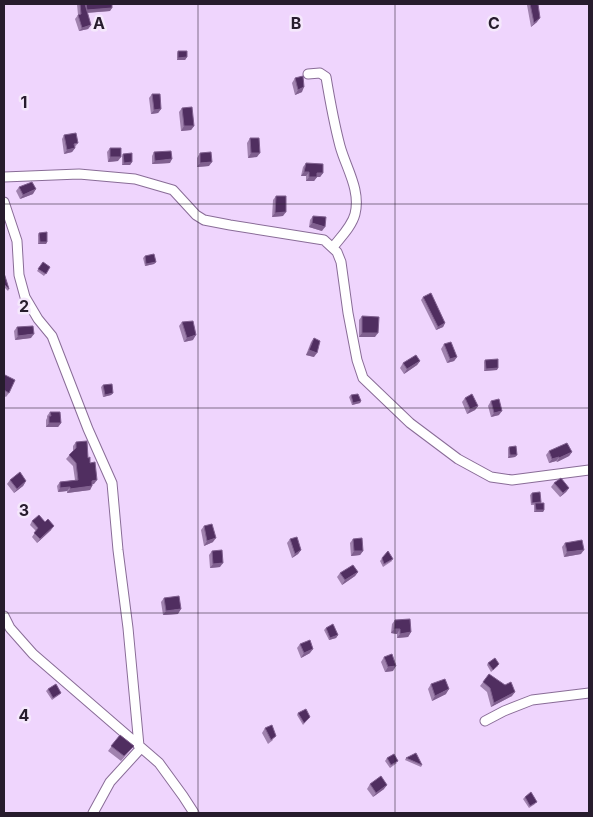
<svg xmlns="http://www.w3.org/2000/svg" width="593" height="817" font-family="Inter,sans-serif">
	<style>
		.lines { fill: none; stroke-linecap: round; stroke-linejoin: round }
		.minor-casing { stroke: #896c97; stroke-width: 11 }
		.minor { stroke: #fff; stroke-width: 9 }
		.wall { fill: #a082ae }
		.shaded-wall { fill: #80608f }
		.building { fill: #502e60; stroke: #80608f }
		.grid { fill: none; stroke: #271c2d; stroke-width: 1; stroke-opacity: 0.55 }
		.grid-label { font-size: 16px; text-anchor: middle; font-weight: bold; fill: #271c2d; stroke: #f5e8fc; stroke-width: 5; stroke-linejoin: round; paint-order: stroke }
	</style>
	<rect width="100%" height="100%" fill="#efd5fd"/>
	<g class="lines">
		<defs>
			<path id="minor" d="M 308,74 L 320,73 L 326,77 C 330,101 334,123 340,146 C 346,168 361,190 355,214 C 352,226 341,237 333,247
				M 4,177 L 79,174 L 135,179 L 173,190 L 196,215 L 204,220 L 230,225 L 324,240 L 337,252 L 341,262 L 348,313 L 357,360 L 363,378 L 410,423 L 458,459 L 491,477 L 512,480 L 589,470
				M 4,202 L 17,241 L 19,275 L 25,297 L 38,319 L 52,336 L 88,429 L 112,483 L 118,550 L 128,628 L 139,746
				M 4,616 L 10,628 L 33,654 L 159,763 L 183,796 L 194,813
				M 485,721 L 504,711 L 532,700 L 589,693
				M 93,813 L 110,782 L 141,748"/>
		</defs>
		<use href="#minor" class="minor-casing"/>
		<use href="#minor" class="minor"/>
	</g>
	<path class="wall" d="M 77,4 L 112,4 L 110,11 L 87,13 L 91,25 L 88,29 L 79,31 L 75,19 L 78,15 Z
		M 527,4 L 538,4 L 537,22 L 531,27 L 527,5 Z
		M 178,51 L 187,57 L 185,60 L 177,60 L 177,53 Z
		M 295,78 L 302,92 L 295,95 L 292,83 Z
		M 152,94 L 161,109 L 158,113 L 151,114 L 149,98 Z
		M 182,108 L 194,126 L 191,130 L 181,131 L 179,112 Z
		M 64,135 L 78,143 L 75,147 L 75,148 L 72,152 L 64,154 L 62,139 Z
		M 250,138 L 257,157 L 248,158 L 247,143 Z
		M 110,148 L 118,161 L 108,162 L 107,152 Z
		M 154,152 L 170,163 L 152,164 L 152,156 Z
		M 200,153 L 209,166 L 197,167 L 197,158 Z
		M 123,154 L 132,162 L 130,165 L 122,165 L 122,156 Z
		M 306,163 L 323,173 L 320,177 L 317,177 L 314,181 L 306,181 L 306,176 L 301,176 L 303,167 Z
		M 19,187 L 33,194 L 20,199 L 16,191 Z
		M 276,196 L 283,216 L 272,217 L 273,200 Z
		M 313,216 L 322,231 L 309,227 L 310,220 Z
		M 39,233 L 47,242 L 46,244 L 38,244 L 38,235 Z
		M 145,256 L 156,262 L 154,264 L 145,266 L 143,258 Z
		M 43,262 L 50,267 L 44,276 L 37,271 Z
		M 4,273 L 9,289 L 8,291 L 4,287 Z
		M 423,297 L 445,323 L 443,327 L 436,330 L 421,300 Z
		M 362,316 L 375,337 L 359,337 L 359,320 Z
		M 182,322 L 193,340 L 184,342 L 179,326 Z
		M 17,327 L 31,338 L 15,340 L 14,331 Z
		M 314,338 L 314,357 L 306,355 L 311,342 Z
		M 444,344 L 457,357 L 454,361 L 447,363 L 441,349 Z
		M 485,360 L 497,370 L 484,371 L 484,362 Z
		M 420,361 L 417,365 L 404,374 L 400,368 L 403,363 Z
		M 4,377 L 9,393 L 6,397 L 4,396 Z
		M 103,385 L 113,393 L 111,395 L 103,397 L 101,387 Z
		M 351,395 L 361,401 L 360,403 L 352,405 L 349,397 Z
		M 465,398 L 478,406 L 475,410 L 467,414 L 462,402 Z
		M 491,401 L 499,415 L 491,417 L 488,406 Z
		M 50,412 L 61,423 L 58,427 L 46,427 L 46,420 L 47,418 L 47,416 Z
		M 76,442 L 88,458 L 90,463 L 94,484 L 92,484 L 92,486 L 90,490 L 67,493 L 67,491 L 58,492 L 57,486 L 60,482 L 75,480 L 73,466 L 66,459 L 73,451 L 73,446 Z
		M 509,447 L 517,455 L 515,457 L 508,458 L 508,449 Z
		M 549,451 L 572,452 L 569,456 L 557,462 L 556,461 L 549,463 L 546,455 Z
		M 10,480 L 26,481 L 23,486 L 14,493 L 7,484 Z
		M 554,483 L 569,488 L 566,492 L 560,497 L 551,487 Z
		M 532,493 L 541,502 L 544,510 L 543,512 L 534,512 L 534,505 L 531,505 L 530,495 Z
		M 32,521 L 51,530 L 37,543 L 32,537 L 36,531 L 30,525 Z
		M 204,526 L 213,542 L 204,546 L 201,530 Z
		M 290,539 L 301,550 L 298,554 L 292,558 L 287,543 Z
		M 353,539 L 363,551 L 360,555 L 351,556 L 350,543 Z
		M 565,543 L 581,554 L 564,557 L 562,547 Z
		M 212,551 L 220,567 L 210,568 L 209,555 Z
		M 388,551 L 392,561 L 383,567 L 380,561 Z
		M 358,572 L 355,576 L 342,585 L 337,577 L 340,573 Z
		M 164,598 L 178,614 L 163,615 L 161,602 Z
		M 395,620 L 411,632 L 408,637 L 397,638 L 397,634 L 391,633 L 392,624 Z
		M 326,628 L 338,635 L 336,638 L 329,640 L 324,630 Z
		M 300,644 L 310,653 L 301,658 L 297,648 Z
		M 384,657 L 393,671 L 385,672 L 381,662 Z
		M 488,663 L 498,666 L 491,672 L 487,665 Z
		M 489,674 L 512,696 L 491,707 L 487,692 L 480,686 Z
		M 431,684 L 446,694 L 432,701 L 428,689 Z
		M 48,689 L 61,693 L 59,695 L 52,700 L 46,691 Z
		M 298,713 L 310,717 L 303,725 L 297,715 Z
		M 265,728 L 273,740 L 268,744 L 262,733 Z
		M 120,735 L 134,746 L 121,761 L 108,751 Z
		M 387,758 L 397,763 L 390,768 L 385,761 Z
		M 406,758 L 422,765 L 421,767 L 405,760 Z
		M 370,784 L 384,789 L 373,797 L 367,789 Z
		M 525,797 L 535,804 L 529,808 L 523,799 Z"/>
	<path class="shaded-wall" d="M 112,8 L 110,11 L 84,13 L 87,10 Z
		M 540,18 L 537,22 L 531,27 L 534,23 Z
		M 91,25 L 88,29 L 79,31 L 82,28 Z
		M 187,57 L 185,60 L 177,60 L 178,58 Z
		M 304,87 L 302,92 L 295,95 L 298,90 Z
		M 161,109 L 158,113 L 151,114 L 154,110 Z
		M 184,126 L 194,126 L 191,130 L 181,131 Z
		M 75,148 L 72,152 L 64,154 L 67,150 Z
		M 251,153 L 260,153 L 257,157 L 248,158 Z
		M 110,157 L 121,157 L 118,161 L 108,162 Z
		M 172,159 L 170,163 L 152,164 L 155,161 Z
		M 132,162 L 130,165 L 122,165 L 124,163 Z
		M 212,162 L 209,166 L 197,167 L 200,163 Z
		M 304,172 L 309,172 L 306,176 L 301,176 Z
		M 317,173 L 323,173 L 320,177 L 317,177 L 314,181 L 306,181 L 309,177 Z
		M 36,189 L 33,194 L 20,199 L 23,195 Z
		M 286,212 L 283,216 L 272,217 L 275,213 Z
		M 312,223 L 325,227 L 322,231 L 309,227 Z
		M 40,242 L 47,242 L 46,244 L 38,244 Z
		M 156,262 L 154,264 L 145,266 L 146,264 Z
		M 445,323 L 443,327 L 436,330 L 438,327 Z
		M 362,333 L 378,333 L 375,337 L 359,337 Z
		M 34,334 L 31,338 L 15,340 L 18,336 Z
		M 196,335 L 193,340 L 184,342 L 187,338 Z
		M 309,350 L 317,353 L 314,357 L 306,355 Z
		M 457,357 L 454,361 L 447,363 L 450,359 Z
		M 420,361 L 417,365 L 404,374 L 407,369 Z
		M 498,368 L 497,370 L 484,371 L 486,369 Z
		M 113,393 L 111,395 L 103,397 L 105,395 Z
		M 361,401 L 360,403 L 352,405 L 353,403 Z
		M 478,406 L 475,410 L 467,414 L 470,409 Z
		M 502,411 L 499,415 L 491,417 L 494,413 Z
		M 49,423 L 61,423 L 58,427 L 46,427 Z
		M 572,452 L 569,456 L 557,462 L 559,458 Z
		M 510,455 L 517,455 L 515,457 L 508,458 Z
		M 559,457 L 556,461 L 549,463 L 552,459 Z
		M 97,480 L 94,484 L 89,485 L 92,481 Z
		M 26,481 L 23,486 L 14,493 L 17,489 Z
		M 92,486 L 90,490 L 67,493 L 70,489 Z
		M 70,487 L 67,491 L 58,492 L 60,488 Z
		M 569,488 L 566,492 L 560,497 L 563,493 Z
		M 536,510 L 544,510 L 543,512 L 534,512 Z
		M 54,526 L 51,530 L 37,543 L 40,539 Z
		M 216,538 L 213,542 L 204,546 L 207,541 Z
		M 301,550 L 298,554 L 292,558 L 295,554 Z
		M 584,550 L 581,554 L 564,557 L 567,552 Z
		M 354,551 L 363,551 L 360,555 L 351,556 Z
		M 223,563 L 220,567 L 210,568 L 213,564 Z
		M 358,572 L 355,576 L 342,585 L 345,580 Z
		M 181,609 L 178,614 L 163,615 L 166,611 Z
		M 394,629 L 400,629 L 397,634 L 391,633 Z
		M 411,632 L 408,637 L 397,638 L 400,634 Z
		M 338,635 L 336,638 L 329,640 L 330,638 Z
		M 313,649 L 310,653 L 301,658 L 304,653 Z
		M 396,666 L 393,671 L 385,672 L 388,667 Z
		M 449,689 L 446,694 L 432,701 L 435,696 Z
		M 515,692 L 512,696 L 491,707 L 494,703 Z
		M 387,785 L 384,789 L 373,797 L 376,793 Z"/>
	<path class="building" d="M 80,4 L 85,4 L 91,25 L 82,28 L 78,15 L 81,14 Z
		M 86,4 L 112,4 L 112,8 L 87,10 Z
		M 530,4 L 538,4 L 540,18 L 534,23 Z
		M 178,51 L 187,51 L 187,57 L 178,58 Z
		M 303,76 L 304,87 L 298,90 L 295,78 Z
		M 152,94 L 160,94 L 161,109 L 154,110 Z
		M 192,107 L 194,126 L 184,126 L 182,108 Z
		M 76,133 L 78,143 L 74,144 L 75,148 L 67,150 L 64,135 Z
		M 250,138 L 259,138 L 260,153 L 251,153 Z
		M 110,148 L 121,148 L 121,157 L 110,157 Z
		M 171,151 L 172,159 L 155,161 L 154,152 Z
		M 211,152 L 212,162 L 200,163 L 200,153 Z
		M 132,153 L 132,162 L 124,163 L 123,154 Z
		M 306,163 L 323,164 L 323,173 L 317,173 L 317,177 L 309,177 L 309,172 L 304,172 Z
		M 32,182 L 36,189 L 23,195 L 19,187 Z
		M 276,196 L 286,196 L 286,212 L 275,213 Z
		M 313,216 L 326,217 L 325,227 L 312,223 Z
		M 47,232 L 47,242 L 40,242 L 39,233 Z
		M 154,254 L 156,262 L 146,264 L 145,256 Z
		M 43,262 L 50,267 L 46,274 L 38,269 Z
		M 4,273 L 9,289 L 4,284 Z
		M 431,293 L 445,323 L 438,327 L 423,297 Z
		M 362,316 L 379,317 L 378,333 L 362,333 Z
		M 193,321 L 196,335 L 187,338 L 182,322 Z
		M 33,326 L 34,334 L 18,336 L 17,327 Z
		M 314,338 L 320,341 L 317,353 L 309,350 Z
		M 451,342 L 457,357 L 450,359 L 444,344 Z
		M 416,355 L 420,361 L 407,369 L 403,363 Z
		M 498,359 L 498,368 L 486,369 L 485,360 Z
		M 5,375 L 15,380 L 9,393 L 4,390 L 4,378 Z
		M 112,384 L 113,393 L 105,395 L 103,385 Z
		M 358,394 L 361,401 L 353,403 L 351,395 Z
		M 472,394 L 478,406 L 470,409 L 465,398 Z
		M 499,399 L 502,411 L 494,413 L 491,401 Z
		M 50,412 L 60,412 L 61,423 L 49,423 L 49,416 L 51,416 Z
		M 87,441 L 88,458 L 90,457 L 90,463 L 95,462 L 97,480 L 92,481 L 92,486 L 70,489 L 70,487 L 60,488 L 60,482 L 78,480 L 76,463 L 69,455 L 76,448 L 76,442 Z
		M 567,443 L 572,452 L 559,458 L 559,457 L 552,459 L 549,451 Z
		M 516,446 L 517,455 L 510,455 L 509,447 Z
		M 20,472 L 26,481 L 17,489 L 10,480 Z
		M 561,478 L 569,488 L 563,493 L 554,483 Z
		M 540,492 L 541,502 L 532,503 L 532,493 Z
		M 535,503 L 544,503 L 544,510 L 536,510 Z
		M 39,515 L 45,522 L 48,519 L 54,526 L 40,539 L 34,533 L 38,528 L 32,521 Z
		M 212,524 L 216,538 L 207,541 L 204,526 Z
		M 297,537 L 301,550 L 295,554 L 290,539 Z
		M 362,538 L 363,551 L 354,551 L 353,539 Z
		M 582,540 L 584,550 L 567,552 L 565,543 Z
		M 222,550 L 223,563 L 213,564 L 212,551 Z
		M 388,551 L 393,559 L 384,564 L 382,558 Z
		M 353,565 L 358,572 L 345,580 L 340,573 Z
		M 179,596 L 181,609 L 166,611 L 164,598 Z
		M 410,619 L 411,632 L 400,634 L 400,629 L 394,629 L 395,620 Z
		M 333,624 L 338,635 L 330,638 L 326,628 Z
		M 310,640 L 313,649 L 304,653 L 300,644 Z
		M 392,654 L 396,666 L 388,667 L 384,657 Z
		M 495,658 L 499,664 L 493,670 L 488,663 Z
		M 489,674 L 505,685 L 511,682 L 515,692 L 494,703 L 490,688 L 483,682 Z
		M 445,679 L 449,689 L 435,696 L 431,684 Z
		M 56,684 L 61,693 L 53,698 L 48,689 Z
		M 306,709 L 310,717 L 304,723 L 298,713 Z
		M 272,725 L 276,736 L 271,740 L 265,728 Z
		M 120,735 L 134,746 L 124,756 L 111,746 Z
		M 416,753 L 422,765 L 406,758 Z
		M 394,754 L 398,761 L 391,765 L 387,758 Z
		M 381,776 L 387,785 L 376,793 L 370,784 Z
		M 531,792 L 537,802 L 530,806 L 525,797 Z"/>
	<path class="grid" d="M 198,4 L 198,813M 395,4 L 395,813M 4,204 L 589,204M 4,408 L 589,408M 4,613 L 589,613"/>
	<g class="grid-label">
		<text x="99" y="29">A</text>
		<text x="296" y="29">B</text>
		<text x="494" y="29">C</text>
		<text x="24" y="108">1</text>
		<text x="24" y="312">2</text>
		<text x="24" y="516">3</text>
		<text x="24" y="721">4</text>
	</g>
	<rect width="593" height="817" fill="none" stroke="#271c2d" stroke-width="10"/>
</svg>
